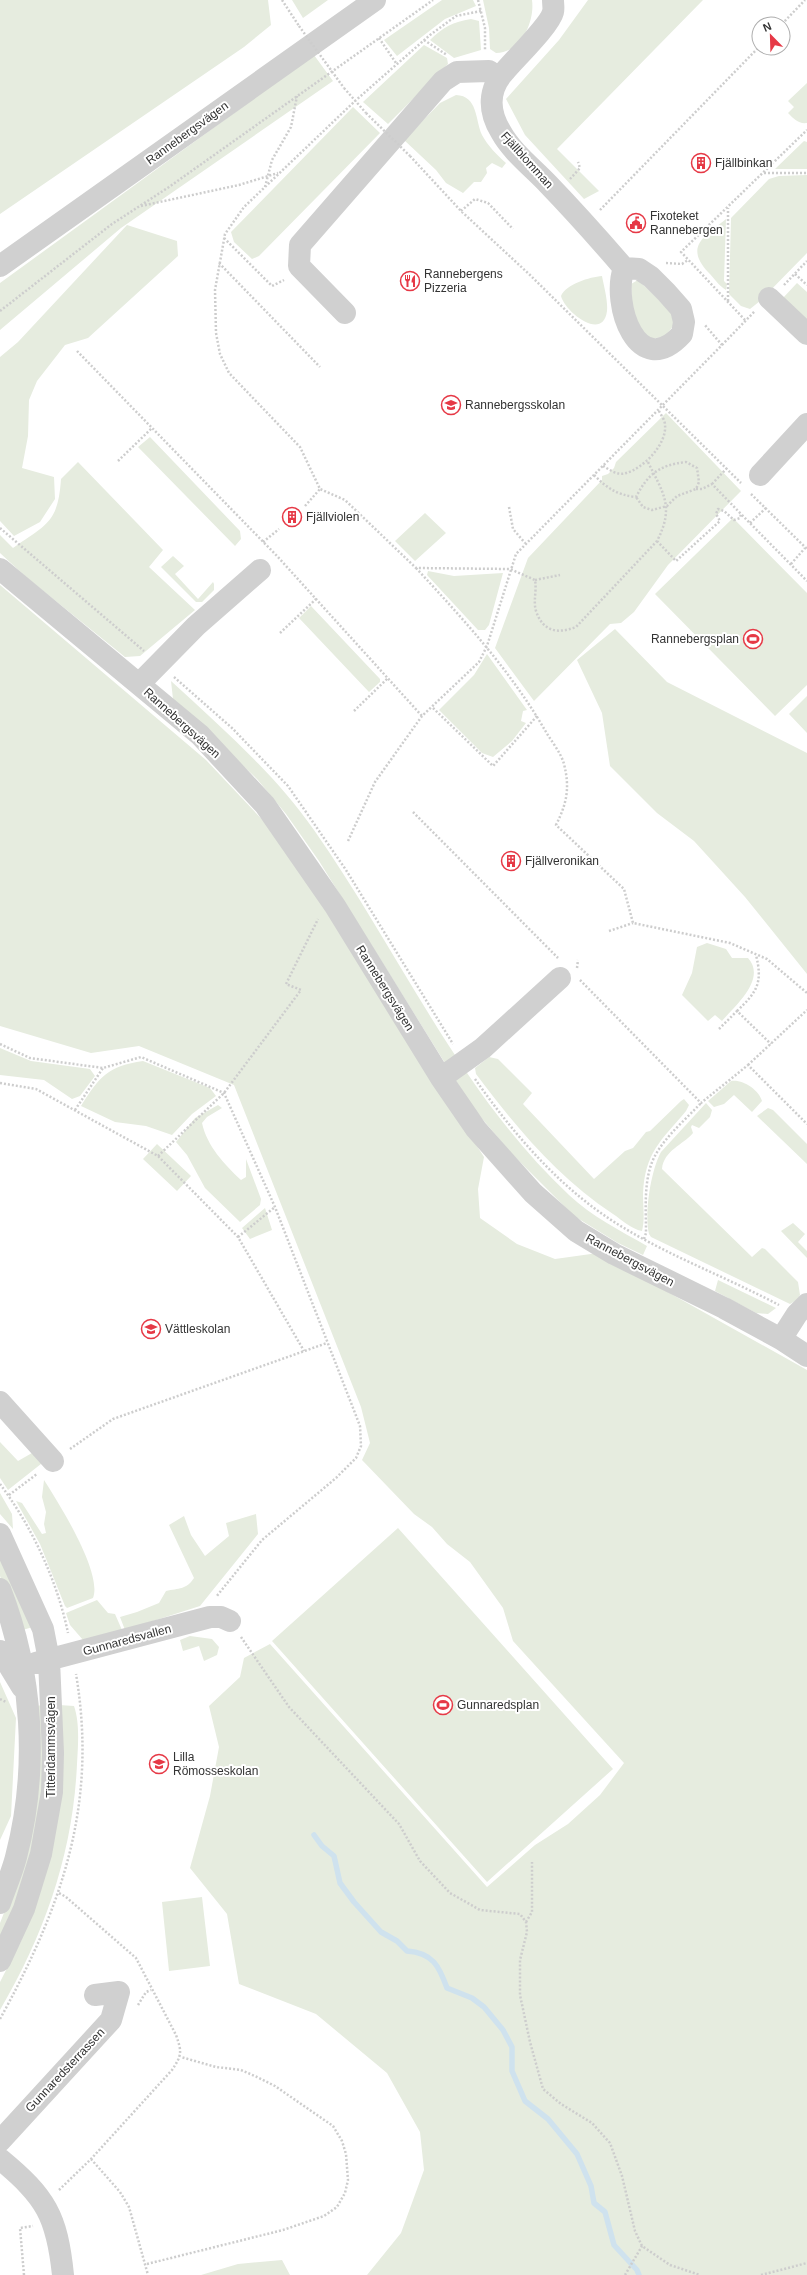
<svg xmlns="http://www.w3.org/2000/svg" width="807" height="2275" font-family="Helvetica,sans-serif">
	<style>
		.green { fill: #e6ecdf }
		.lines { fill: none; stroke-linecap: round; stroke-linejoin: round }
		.stream { stroke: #cfe2ee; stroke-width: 5.5 }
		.path { stroke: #cdcdcd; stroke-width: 2.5; stroke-dasharray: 2 2; stroke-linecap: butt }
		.minor { stroke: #d0d0d0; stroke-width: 22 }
		.path-bridge { stroke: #cdcdcd; stroke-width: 2.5; stroke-dasharray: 2 2; stroke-linecap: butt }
		.labels { text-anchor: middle; stroke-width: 4; stroke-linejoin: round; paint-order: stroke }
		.street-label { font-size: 12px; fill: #333; stroke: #fff }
		.poi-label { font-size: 12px; fill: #333; stroke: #fff; text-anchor: start }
	</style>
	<rect width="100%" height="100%" fill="#fff"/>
	<path class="green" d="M 0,0 L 268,0 L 271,25 L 244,47 L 0,214 Z
		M 292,0 L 328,0 L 303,18 Z
		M 442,0 L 473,0 L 476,6 L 445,19 L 397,56 L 384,40 Z
		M 483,0 L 532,0 C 535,21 521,53 496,53 L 490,49 L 489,28 Z
		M 588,0 L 703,0 L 557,149 L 599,191 L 584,199 L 525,135 L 506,99 L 559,40 Z
		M 471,19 L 479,21 L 481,50 L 454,58 L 430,40 C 443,27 453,22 471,19 Z
		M 424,45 L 447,58 L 448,64 L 388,124 L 363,102 Z
		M 314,55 L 333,81 L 121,228 L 0,330 L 0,283 Z
		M 807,83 L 807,123 C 798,124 794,119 788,113 L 794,107 L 788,101 Z
		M 456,95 C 478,96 475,119 482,135 C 488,146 497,155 506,163 L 502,168 L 492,163 L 486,168 L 487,173 L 481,182 L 474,182 L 463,193 L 446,183 L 436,170 L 404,140 L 440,103 Z
		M 353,107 L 380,133 L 259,256 L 252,259 L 234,242 L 231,232 Z
		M 804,141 L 807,142 L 807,169 L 775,169 Z
		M 807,175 L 807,253 L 760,301 L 750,309 L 741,306 L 729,294 L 731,218 L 769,179 L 779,176 Z
		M 726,219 L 724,281 L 727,284 L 726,290 C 719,286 714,278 708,272 C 684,246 705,236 726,219 Z
		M 127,225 L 177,241 L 178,256 L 88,338 L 65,345 L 37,381 L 29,400 L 28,436 L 22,468 L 54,477 L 55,499 L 40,522 L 14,536 L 0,521 L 0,357 L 18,342 Z
		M 602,276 C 604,287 608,300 607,311 C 603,342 565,312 561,296 C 566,284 590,277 602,276 Z
		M 638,280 L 673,313 L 673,326 L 665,337 L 646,339 L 632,310 L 631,284 Z
		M 797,283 L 807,292 L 807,324 L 782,299 Z
		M 666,413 L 741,491 L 668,565 L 634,612 L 621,623 L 610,624 L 534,701 L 495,648 L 528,558 L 602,480 L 602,476 L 608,474 L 614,468 L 616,462 Z
		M 150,437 L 240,531 L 241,539 L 235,546 L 138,447 Z
		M 78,462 L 163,550 L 149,567 L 195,610 L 140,656 L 125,657 L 26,577 L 0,553 L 0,535 L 13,548 C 47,524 58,523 61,479 Z
		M 425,513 L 446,533 L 415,561 L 395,541 Z
		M 733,518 L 807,593 L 807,685 L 775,716 L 655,594 Z
		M 173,556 L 184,566 L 175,574 L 198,599 L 213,582 L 214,584 L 214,590 L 202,602 L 196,602 L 161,567 Z
		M 428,571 L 454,576 L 503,573 L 489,625 L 485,630 L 478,630 L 427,575 Z
		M 0,585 L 206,760 L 304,864 L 394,1017 L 484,1157 L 478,1189 L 480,1218 L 517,1244 L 555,1259 L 598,1253 L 807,1370 L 807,2275 L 367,2275 L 401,2233 L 424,2170 L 420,2132 L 387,2073 L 316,2014 L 239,1984 L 227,1914 L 190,1868 L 210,1796 L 219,1747 L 209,1706 L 240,1677 L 244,1658 L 270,1644 L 487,1887 L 535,1845 L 568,1824 L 600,1795 L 624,1763 L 513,1641 L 503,1608 L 470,1562 L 447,1544 L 432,1527 L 414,1514 L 362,1460 L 370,1443 L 361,1407 L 234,1085 L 139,1046 L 91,1053 L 0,1026 Z
		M 311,606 L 380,679 L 380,682 L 369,692 L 299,618 Z
		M 615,629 L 667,682 L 807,753 L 807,974 L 745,897 L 694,841 L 657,813 L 610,766 L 602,713 L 577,660 Z
		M 487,654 L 527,710 L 523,711 L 521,721 L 526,723 L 512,741 L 493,757 L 482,753 L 439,710 L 474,675 Z
		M 171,681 C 222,728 274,773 314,830 C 399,951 459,1092 569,1195 C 591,1216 621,1231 647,1246 L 643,1255 L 618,1243 L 574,1216 L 511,1153 L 473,1108 L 319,861 L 286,814 L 257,779 L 173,699 Z
		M 807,696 L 807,733 L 789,714 Z
		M 707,943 L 726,949 L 732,958 L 748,958 C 767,979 735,1006 722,1021 L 715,1015 L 708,1021 L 682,995 L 692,973 L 697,947 Z
		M 0,1048 L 31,1061 L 90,1069 L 95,1076 L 80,1096 L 72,1099 L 44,1080 L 0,1075 Z
		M 489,1057 L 498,1059 L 532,1093 L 523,1104 L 594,1179 L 625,1151 L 633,1148 L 646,1132 L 650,1131 L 681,1101 L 684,1099 L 689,1105 L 686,1111 C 661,1141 645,1152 643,1194 C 643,1206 645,1220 642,1231 C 631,1229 622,1220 613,1214 C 557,1177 516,1127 476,1074 L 475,1068 Z
		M 143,1061 L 210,1088 L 216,1096 L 192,1114 L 172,1135 L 146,1126 L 115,1122 L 81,1106 C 99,1077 108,1066 143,1061 Z
		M 731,1081 C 743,1079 759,1090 762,1101 L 752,1112 L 734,1095 L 724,1104 L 714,1107 L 708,1101 Z
		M 706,1103 L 712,1110 L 710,1117 L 699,1128 L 692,1125 L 691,1127 L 693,1133 C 683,1145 664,1150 662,1169 L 752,1257 L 762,1248 L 765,1249 L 798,1282 L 800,1295 L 797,1300 L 790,1304 L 651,1237 L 649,1234 C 644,1214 651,1170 661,1152 Z
		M 218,1105 L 222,1108 L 207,1117 L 202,1123 C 207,1146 224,1164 241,1180 L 246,1177 L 246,1159 L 261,1199 L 260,1205 L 240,1222 L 205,1188 L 187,1155 L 176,1142 L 195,1118 Z
		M 768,1108 L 773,1110 L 807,1144 L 807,1164 L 757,1116 Z
		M 157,1144 L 191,1176 L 177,1191 L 143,1159 Z
		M 265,1208 L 272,1230 L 250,1239 L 242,1228 Z
		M 793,1223 L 805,1234 L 798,1242 L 807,1251 L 807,1258 L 781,1231 Z
		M 718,1280 L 776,1308 L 768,1314 L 756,1313 L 715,1291 Z
		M 0,1442 L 18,1461 L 32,1453 L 46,1460 L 8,1490 L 0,1478 Z
		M 44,1480 C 58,1502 103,1573 93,1598 L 67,1608 L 65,1606 L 40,1544 L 16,1501 L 22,1503 L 42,1534 L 46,1533 L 44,1524 L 46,1512 L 42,1497 Z
		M 0,1493 L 12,1514 L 13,1529 L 0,1514 Z
		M 256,1514 L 258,1534 L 200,1606 L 125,1630 L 120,1617 L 137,1612 L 159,1603 L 166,1591 C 179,1588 186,1590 194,1578 L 169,1525 L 184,1516 L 191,1535 L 205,1556 L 229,1536 L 226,1523 Z
		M 398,1528 L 613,1769 L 487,1882 L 272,1641 Z
		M 0,1550 L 33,1627 L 19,1631 L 0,1576 Z
		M 97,1600 L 108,1613 L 115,1614 L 122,1630 L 83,1640 L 70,1625 L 66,1613 Z
		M 190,1636 L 212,1639 L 219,1647 L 217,1655 L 204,1661 L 199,1646 L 183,1651 L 180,1640 Z
		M 0,1682 L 16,1718 L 11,1816 L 0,1840 Z
		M 43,1705 L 47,1762 L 33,1856 L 0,1945 L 0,1923 L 11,1895 L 36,1706 Z
		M 59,1705 L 74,1706 C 80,1723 78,1746 77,1764 C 73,1853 45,1933 0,2010 L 0,1982 L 22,1939 Z
		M 202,1897 L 210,1966 L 169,1971 L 162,1902 Z
		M 282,2260 L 290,2275 L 201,2275 L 238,2264 Z"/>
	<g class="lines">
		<path class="stream" d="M 314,1835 L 322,1846 L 334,1856 L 340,1883 L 354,1902 L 381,1932 L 397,1941 L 407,1951 C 433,1953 439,1966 447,1988 L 472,1998 L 484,2007 L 503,2030 L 512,2047 L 512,2071 L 525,2101 L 548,2119 L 577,2154 L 591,2186 L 594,2203 L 605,2212 L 614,2245 L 637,2270 L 639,2275"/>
		<path class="path" d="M 282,0 L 299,26
			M 478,0 L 485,28 L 485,50
			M 481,11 L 456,16 L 430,35 L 355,101 L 244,207 L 225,234 L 215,290 L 216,333 L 220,354 L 229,373 L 300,447 L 320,489 L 345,500 L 416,568 L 510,569 L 535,580 C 537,590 533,601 536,611 C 543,632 558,634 576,627 L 657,541 C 675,506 663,493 647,460
			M 782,24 L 805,0
			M 379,38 L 396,63
			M 424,40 L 447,55
			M 344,88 L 366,113
			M 410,156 L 461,211 L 530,275 L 741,483
			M 764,173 L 807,173
			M 570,179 L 580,168 L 578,162
			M 265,187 L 272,160 L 291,127 L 297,96
			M 141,206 L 239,185 L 278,173
			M 600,210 L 759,47
			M 461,211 L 475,199 L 488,203 L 513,229
			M 224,238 L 272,286 L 284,280
			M 219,263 L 320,367
			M 666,263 L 682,264 L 688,260
			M 795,274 L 807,285
			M 784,285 L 807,261
			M 728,301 L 728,208
			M 0,311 L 112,224 L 169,187 L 433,0
			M 745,320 L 681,252 L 807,130
			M 722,345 L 755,311
			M 77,351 L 277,556 L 422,716
			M 118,461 L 152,428
			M 603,466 C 610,470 618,476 626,473 C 644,468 667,444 665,425 C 665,420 661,415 659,411
			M 594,475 C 607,488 617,495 636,497 C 648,474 659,465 686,462 L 697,468 L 699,482 L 696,489 L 677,496 L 667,506 L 652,510 L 643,507 L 636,497
			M 712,484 L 727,468
			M 696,489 L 702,489 L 712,484 L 741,514
			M 751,494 L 807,549
			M 305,506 L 320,489
			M 509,507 L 513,529 L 525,543
			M 750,523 L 766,508
			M 0,528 L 144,651
			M 657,541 L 676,561 L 720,521 L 716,514 L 718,509 L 724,511 L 734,520 L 740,518 L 741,514 L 807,581
			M 263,542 L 279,529
			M 791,564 L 805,548
			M 416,568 C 464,620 511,671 546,732 C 552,742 561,753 564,764 C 570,788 567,803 556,825 L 624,889 L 633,923 L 730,943 L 767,959 L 807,993
			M 535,580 L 560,575
			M 280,633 L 316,599
			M 174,677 L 232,728 L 288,786 L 346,870 L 453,1044
			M 433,708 L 493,766 L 537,716
			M 354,711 L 388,678
			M 413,812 L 558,958
			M 348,841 L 375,782 L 422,716 L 479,662 L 487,646 L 516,554 L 722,345 L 704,324
			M 609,931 L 633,923
			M 577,968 L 578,960
			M 580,980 L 701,1103 L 748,1065 L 807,1124
			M 737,1011 C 757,992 763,983 756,955
			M 719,1029 L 737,1011 L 771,1044
			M 0,1044 L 30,1058 L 103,1068 L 141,1057 L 224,1093 L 275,1207 L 360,1426 L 361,1446 L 356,1458 L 336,1478 L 262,1540 L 216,1597
			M 748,1065 L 807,1010
			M 475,1079 C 515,1136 563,1192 624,1228 C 672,1257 728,1278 779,1305
			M 0,1083 L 36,1089 L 158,1156 L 238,1237 L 304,1351
			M 75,1110 L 103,1068
			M 158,1156 L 224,1093 L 301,990 L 286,984 L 318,919
			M 238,1237 L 275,1207
			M 644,1239 L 646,1233 C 646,1208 643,1176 656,1154 C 667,1135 686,1119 701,1103
			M 70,1449 L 113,1419 L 327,1343
			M 0,1484 C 32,1527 57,1580 68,1633
			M 9,1495 L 37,1474
			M 241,1637 L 289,1707 L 399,1824 L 420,1861 L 450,1893 L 480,1910 L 520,1914 L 526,1922 L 527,1932 L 520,1960 L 520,1995 L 530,2042 L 543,2089 L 561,2104 L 592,2123 L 610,2143 L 622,2176 L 635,2231 L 642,2246 L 670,2265 L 700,2275
			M 0,1699 L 6,1702
			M 526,1922 L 532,1912 L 532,1862
			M 138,2005 L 146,1992 L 151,1990
			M 0,2019 C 62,1906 98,1805 76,1674
			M 91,2159 L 120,2192 L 129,2207 L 148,2275
			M 59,2190 L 91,2159 L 172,2070 C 182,2055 182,2052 176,2035 L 136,1958 L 66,1897 L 59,1893
			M 147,2264 L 283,2230 L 324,2216 L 337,2207 L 345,2193 L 348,2180 L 346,2154 L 342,2141 L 333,2126 L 275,2086 L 257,2077 L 241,2070 L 216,2067 L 181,2057
			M 24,2275 L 20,2228 L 33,2226
			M 625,2275 L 642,2246
			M 761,2275 L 807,2263"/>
		<path class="minor" d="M 553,0 C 553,4 554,9 553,12 C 550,25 515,59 505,71 C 488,89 488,111 501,132 C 512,152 533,168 548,184 C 574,211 599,239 624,268 L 639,269 L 651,277 L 666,292 L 681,309 L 684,322 L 682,334 C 638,382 611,304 624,268
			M 0,266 L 375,0
			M 769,298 L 807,334
			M 345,313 L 299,266 L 300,245 L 443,81 L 457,72 L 489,71 L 499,78
			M 760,475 L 807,424
			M 0,569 L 200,735 L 265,805 L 335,906 L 441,1078 L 476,1129 L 533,1193 L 576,1231 L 614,1254 L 724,1308 L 781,1339 L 807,1356
			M 139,684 L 196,626 L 260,570
			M 441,1078 L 483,1048 L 560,978
			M 781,1339 L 797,1314 L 807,1304
			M 0,1402 L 53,1461
			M 0,1534 L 43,1629 L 49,1660 L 53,1753 L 52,1792 L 41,1854 L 24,1909 L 0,1961
			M 0,1589 C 33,1674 39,1769 16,1857 C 12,1873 5,1888 0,1903
			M 0,1651 L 22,1687
			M 36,1663 L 210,1617 L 221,1617 L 230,1621
			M 0,2141 L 111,2020 L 119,1992 L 95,1995
			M 0,2159 C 46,2197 57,2216 63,2275"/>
		<path class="path-bridge" d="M 299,26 L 344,88
			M 366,113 L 410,156"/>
	</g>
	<defs>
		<symbol id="building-ring" viewBox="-11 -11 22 22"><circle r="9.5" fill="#fff" stroke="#e63946" stroke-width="1.5"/><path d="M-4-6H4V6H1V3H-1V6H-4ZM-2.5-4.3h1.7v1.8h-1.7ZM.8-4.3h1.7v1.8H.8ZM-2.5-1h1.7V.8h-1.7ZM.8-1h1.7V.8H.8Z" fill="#e63946"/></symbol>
		<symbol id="civic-ring" viewBox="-11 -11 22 22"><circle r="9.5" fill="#fff" stroke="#e63946" stroke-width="1.5"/><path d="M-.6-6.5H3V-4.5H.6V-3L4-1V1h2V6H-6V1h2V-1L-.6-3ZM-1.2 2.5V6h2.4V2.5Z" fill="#e63946"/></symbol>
		<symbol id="restaurant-ring" viewBox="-11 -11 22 22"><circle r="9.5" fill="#fff" stroke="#e63946" stroke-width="1.5"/><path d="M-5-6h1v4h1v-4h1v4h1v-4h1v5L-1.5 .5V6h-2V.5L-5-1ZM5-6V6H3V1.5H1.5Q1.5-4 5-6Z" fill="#e63946"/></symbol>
		<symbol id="school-ring" viewBox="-11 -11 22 22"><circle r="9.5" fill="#fff" stroke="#e63946" stroke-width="1.5"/><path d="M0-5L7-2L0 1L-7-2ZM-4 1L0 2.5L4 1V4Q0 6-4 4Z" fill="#e63946"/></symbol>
		<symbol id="stadium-ring" viewBox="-11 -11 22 22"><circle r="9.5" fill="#fff" stroke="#e63946" stroke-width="1.5"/><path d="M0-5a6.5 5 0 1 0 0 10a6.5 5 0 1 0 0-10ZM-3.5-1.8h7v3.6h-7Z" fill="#e63946"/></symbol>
	</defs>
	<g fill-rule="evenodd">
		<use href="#building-ring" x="690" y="152" width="22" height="22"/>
		<use href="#civic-ring" x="625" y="212" width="22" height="22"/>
		<use href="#restaurant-ring" x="399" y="270" width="22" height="22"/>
		<use href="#school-ring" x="440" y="394" width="22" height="22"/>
		<use href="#building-ring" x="281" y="506" width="22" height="22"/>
		<use href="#stadium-ring" x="742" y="628" width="22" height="22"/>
		<use href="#building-ring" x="500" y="850" width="22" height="22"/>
		<use href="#school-ring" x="140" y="1318" width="22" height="22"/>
		<use href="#stadium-ring" x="432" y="1694" width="22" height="22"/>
		<use href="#school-ring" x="148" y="1753" width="22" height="22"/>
	</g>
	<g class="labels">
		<g class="street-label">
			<text transform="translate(187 133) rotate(-36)" y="4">Rannebergsvägen</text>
			<text transform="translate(527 160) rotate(48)" y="4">Fjällblomman</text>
			<text transform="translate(182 723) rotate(42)" y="4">Rannebergsvägen</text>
			<text transform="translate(385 988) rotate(58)" y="4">Rannebergsvägen</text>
			<text transform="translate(630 1260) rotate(28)" y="4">Rannebergsvägen</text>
			<text transform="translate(127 1640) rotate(-15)" y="4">Gunnaredsvallen</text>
			<text transform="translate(51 1747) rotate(-90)" y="4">Titteridammsvägen</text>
			<text transform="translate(65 2070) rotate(-47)" y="4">Gunnaredsterrassen</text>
		</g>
		<g class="poi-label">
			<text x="715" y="167">Fjällbinkan</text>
			<text x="650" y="220">Fixoteket<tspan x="650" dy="14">Rannebergen</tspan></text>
			<text x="424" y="278">Rannebergens<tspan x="424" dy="14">Pizzeria</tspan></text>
			<text x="465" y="409">Rannebergsskolan</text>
			<text x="306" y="521">Fjällviolen</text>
			<text x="739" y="643" text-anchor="end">Rannebergsplan</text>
			<text x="525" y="865">Fjällveronikan</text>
			<text x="165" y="1333">Vättleskolan</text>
			<text x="457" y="1709">Gunnaredsplan</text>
			<text x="173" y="1761">Lilla<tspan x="173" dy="14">Römosseskolan</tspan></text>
		</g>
	</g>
	<g transform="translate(771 36) rotate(337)"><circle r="19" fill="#ffffff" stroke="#adadad"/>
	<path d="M0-3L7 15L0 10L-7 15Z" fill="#e63946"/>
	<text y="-6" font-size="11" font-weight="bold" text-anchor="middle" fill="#333333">N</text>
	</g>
</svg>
